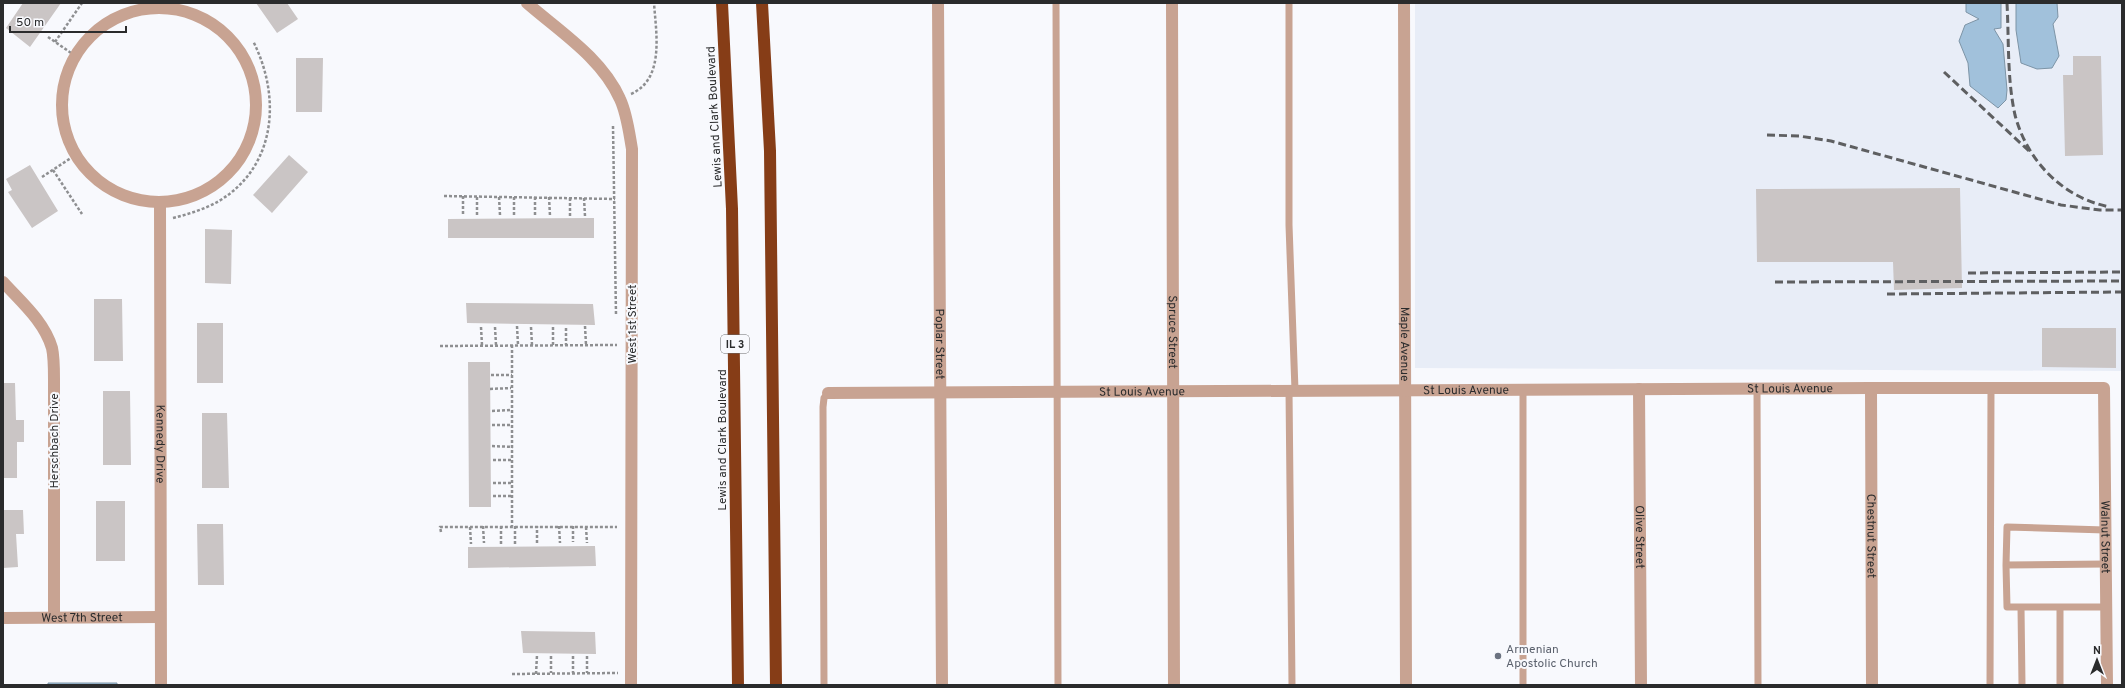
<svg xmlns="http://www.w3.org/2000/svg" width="2125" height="688" font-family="Overpass,sans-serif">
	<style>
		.built { fill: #e8edf7 }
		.water { fill: #a1c1db; stroke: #7d94a6 }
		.building { fill: #cac5c5 }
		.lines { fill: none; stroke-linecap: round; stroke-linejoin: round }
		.path { stroke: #8e8f91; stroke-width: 2.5; stroke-dasharray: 3 2; stroke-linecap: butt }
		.lane { stroke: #c8a392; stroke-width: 7 }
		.street { stroke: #c8a392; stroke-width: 12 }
		.highway { stroke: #863d17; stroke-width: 12 }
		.rail { stroke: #5e5f61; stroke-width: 3; stroke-dasharray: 8 4; stroke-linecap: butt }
		.worship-dot { fill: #6b7280; stroke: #f8f9fd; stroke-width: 1.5 }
		.labels { text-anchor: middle; stroke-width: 4; stroke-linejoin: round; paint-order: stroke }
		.shield { fill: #f8f9fd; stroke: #68696b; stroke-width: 1 }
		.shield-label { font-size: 11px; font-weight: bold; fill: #2a2b2c }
		.street-label { font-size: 12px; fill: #2a2b2c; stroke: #f8f9fd }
		.worship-label { font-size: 12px; fill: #5b616d; stroke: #f8f9fd; text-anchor: start }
	</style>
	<rect width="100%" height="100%" fill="#f8f9fd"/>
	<path class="built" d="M 1415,3 L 2122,3 L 2122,371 L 1415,368 Z"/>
	<path class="water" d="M 1966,3 L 2001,3 L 2001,28 L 1994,29 L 2003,44 L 2007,90 L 2006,100 L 1998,108 L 1970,86 L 1968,63 L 1959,41 L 1965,25 L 1979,19 L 1966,12 Z
		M 2016,3 L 2057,3 L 2058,17 L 2053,24 L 2059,56 L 2052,68 L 2037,69 L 2021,63 L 2016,30 Z
		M 48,683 L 117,683 L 117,685 L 48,685 Z"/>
	<path class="building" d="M 23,3 L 61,3 L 30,47 L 6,28 Z
		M 256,3 L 287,3 L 298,19 L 277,33 Z
		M 2073,56 L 2101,56 L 2103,155 L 2065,156 L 2063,75 L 2073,75 Z
		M 296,58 L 323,58 L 322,112 L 296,112 Z
		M 289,155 L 308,172 L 272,213 L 253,195 Z
		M 30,165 L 58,211 L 32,228 L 8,192 L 12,190 L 6,179 Z
		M 1960,188 L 1962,288 L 1894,290 L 1893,262 L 1757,262 L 1756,189 Z
		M 594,218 L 594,238 L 448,238 L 448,219 Z
		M 205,229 L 232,230 L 231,284 L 205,283 Z
		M 94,299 L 122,299 L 123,361 L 94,361 Z
		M 466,303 L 593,304 L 595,325 L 467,323 Z
		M 197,323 L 223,323 L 223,383 L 197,383 Z
		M 2042,328 L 2116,328 L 2116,368 L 2042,367 Z
		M 468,362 L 490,362 L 491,507 L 469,507 Z
		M 3,383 L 15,383 L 16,420 L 24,420 L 24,442 L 17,442 L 17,478 L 3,478 Z
		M 103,391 L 130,391 L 131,465 L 103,465 Z
		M 202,413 L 227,413 L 229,488 L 202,488 Z
		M 96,501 L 125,501 L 125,561 L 96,561 Z
		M 3,510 L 23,510 L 24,534 L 16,534 L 18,567 L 3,568 Z
		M 197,524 L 223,524 L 224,585 L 198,585 Z
		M 595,546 L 596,566 L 468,568 L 468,547 Z
		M 521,631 L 595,632 L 596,654 L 523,653 Z"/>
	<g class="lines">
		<path class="path" d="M 48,37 L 74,55
			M 55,42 L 82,3
			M 631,94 C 665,79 656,33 654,3
			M 613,126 L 616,315
			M 53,170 L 82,214
			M 42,177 L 74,156
			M 444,196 L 615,199
			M 463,196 L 463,215
			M 477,197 L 477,215
			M 499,197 L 500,215
			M 514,197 L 514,215
			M 535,197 L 535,215
			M 549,197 L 550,216
			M 570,198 L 570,216
			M 584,198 L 585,216
			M 173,218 C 189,214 205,209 219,201 C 277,166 281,96 253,41
			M 517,326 L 518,345
			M 585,326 L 586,345
			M 481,327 L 482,345
			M 495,327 L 496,345
			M 531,327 L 532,345
			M 553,327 L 553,345
			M 566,328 L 566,345
			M 512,345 L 512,526
			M 440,346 L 617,345
			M 491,375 L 512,375
			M 490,389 L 511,388
			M 492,411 L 511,410
			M 492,425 L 512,425
			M 492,446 L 513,447
			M 493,460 L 513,460
			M 493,483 L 512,483
			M 493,496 L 512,496
			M 483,526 L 484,543
			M 501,526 L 501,545
			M 515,526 L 515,544
			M 559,526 L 560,543
			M 573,526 L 573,542
			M 470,527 L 471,544
			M 586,527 L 587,543
			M 441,532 L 440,527 L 617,527
			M 537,543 L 537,526
			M 551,656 L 551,673
			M 573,656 L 573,673
			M 587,656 L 587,673
			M 512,674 L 618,673
			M 536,674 L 537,655"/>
		<path class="lane" d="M 1056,3 L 1058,685
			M 1289,3 L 1289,225 L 1295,390
			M 1757,388 L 1758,685
			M 1523,389 L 1523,685
			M 1289,390 L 1292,685
			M 2006,565 L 2007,527 L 2105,530
			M 2021,607 L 2060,607
			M 824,685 L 823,407 L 824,398 L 828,393
			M 1990,685 L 1991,388
			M 2022,685 L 2021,607 L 2007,607 L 2006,565 L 2106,564
			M 2060,685 L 2060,607 L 2106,607"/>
		<g class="street">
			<path d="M 527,3 C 559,31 602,58 620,99 C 627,114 629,132 632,149 L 631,685"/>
			<path id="s1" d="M 938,3 L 942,685"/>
			<path id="s2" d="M 1172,3 L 1174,685"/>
			<path id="s3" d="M 1404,3 L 1406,685"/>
			<circle cx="159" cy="105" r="97"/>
			<path id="s4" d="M 160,202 L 161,685"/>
			<path d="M 3,282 C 21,302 44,321 52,348 C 54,357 54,369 54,379 L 54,616"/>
			<path id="s5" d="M 1871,388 L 1872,685"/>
			<path id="s6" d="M 1639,389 L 1641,685"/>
			<path id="s7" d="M 828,393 L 1871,388 L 2104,388 L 2107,685"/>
			<path id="s8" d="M 3,618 L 160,617"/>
		</g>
		<path class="highway" d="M 722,3 L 732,209 L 738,685
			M 762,3 L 770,151 L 776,685"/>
		<path class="rail" d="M 2007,3 C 2009,40 2007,79 2015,115 C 2027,161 2063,198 2110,207
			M 1944,72 L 2029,151
			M 1767,135 L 1799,136 L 1831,141 L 2061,205 L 2100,210 L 2122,210
			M 1968,273 L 2122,272
			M 1775,282 L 2122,281
			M 1887,294 L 2122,292"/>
	</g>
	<circle class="worship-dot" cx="1498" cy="656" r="4"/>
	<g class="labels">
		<rect class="shield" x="721" y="335" width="28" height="18" rx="3"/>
		<g class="shield-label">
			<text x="735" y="348">IL 3</text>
		</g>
		<g class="street-label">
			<text transform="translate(714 117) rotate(-93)" y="4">Lewis and Clark Boulevard</text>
			<text transform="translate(632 324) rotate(-90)" y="4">West 1st Street</text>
			<text dy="4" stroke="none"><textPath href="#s2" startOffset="329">Spruce Street</textPath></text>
			<text dy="4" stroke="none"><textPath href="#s1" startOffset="341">Poplar Street</textPath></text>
			<text dy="4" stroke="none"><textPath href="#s3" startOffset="341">Maple Avenue</textPath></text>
			<text dy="4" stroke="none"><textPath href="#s7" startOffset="962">St Louis Avenue</textPath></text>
			<text dy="4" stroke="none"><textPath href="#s7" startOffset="638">St Louis Avenue</textPath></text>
			<text dy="4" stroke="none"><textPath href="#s7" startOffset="314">St Louis Avenue</textPath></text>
			<text transform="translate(722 440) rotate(-90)" y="4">Lewis and Clark Boulevard</text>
			<text transform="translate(54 441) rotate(-90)" y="4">Herschbach Drive</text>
			<text dy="4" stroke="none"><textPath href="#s4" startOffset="242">Kennedy Drive</textPath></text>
			<text dy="4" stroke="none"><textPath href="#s5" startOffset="148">Chestnut Street</textPath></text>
			<text dy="4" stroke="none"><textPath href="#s6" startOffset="148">Olive Street</textPath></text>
			<text dy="4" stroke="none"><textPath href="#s7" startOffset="1425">Walnut Street</textPath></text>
			<text dy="4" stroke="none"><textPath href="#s8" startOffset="79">West 7th Street</textPath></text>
		</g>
		<g class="worship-label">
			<text x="1506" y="653">Armenian<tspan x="1506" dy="14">Apostolic Church</tspan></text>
		</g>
	</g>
	<rect width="2125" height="688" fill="none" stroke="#2a2b2c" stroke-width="8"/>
	<g transform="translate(2097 660)" stroke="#f8f9fd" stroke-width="3" paint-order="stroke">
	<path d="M0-3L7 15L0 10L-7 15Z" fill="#2a2b2c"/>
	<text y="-6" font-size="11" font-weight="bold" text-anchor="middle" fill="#2a2b2c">N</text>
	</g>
	<path d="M10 26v6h116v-6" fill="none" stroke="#2a2b2c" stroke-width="2"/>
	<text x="16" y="26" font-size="12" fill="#2a2b2c" stroke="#f8f9fd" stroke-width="3" paint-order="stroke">50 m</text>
</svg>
